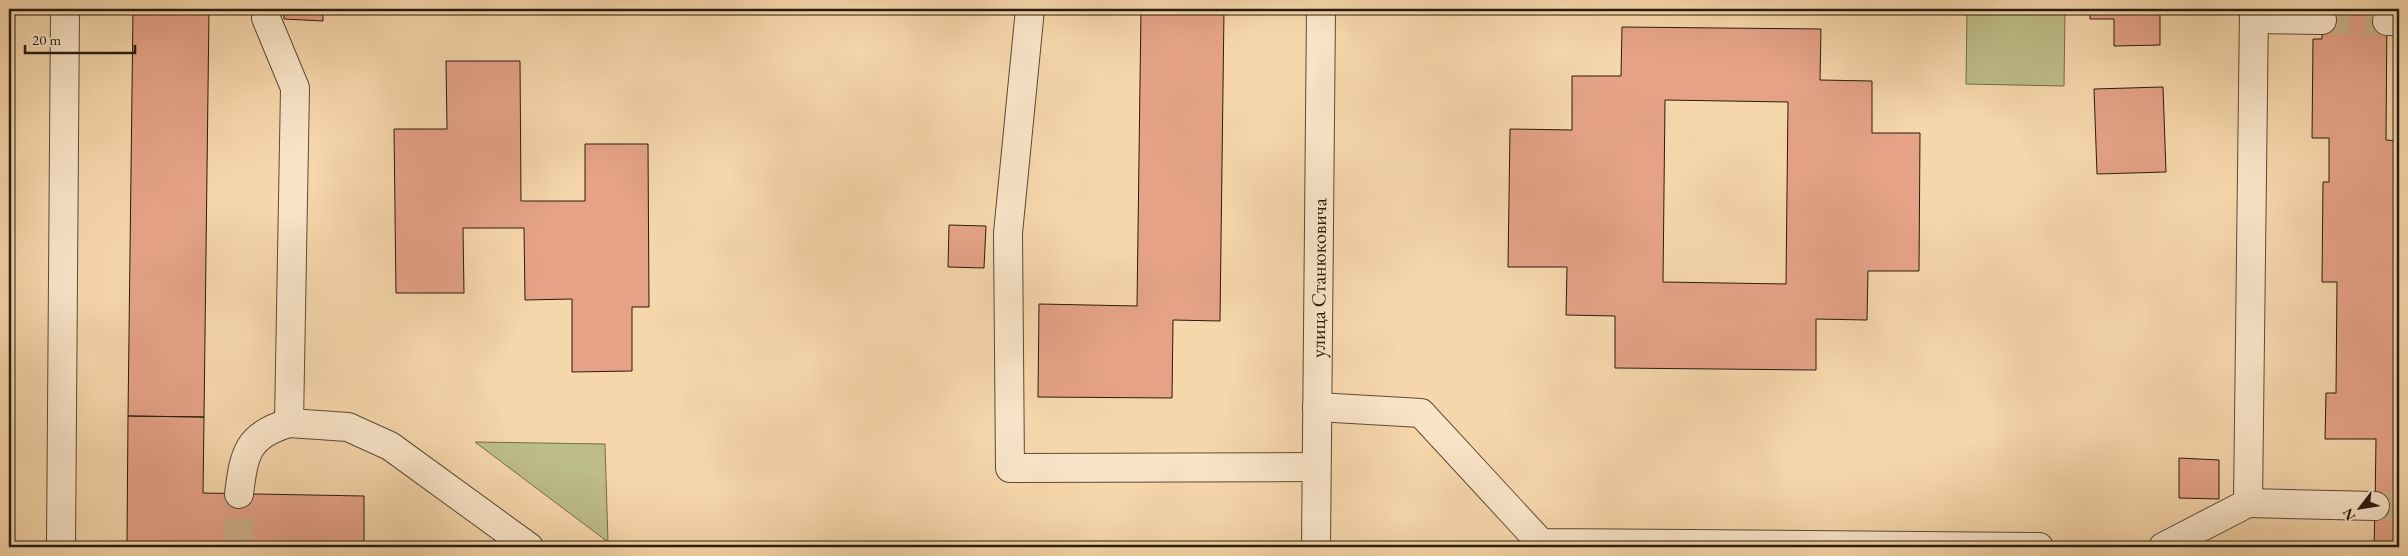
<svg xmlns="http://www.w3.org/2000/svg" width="2408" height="556" font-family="'EB Garamond',serif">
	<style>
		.green { fill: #bdbd88; stroke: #726d4b }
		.building { fill: #e5a287; stroke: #281d0e; fill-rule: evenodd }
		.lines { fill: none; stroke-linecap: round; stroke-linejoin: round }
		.minor-tunnel { stroke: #cdb18c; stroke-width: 28; stroke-dasharray: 28 14; stroke-linecap: butt }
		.minor-casing { stroke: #5c4b35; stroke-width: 30 }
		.minor { stroke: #f9e4c8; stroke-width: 28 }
		.labels { text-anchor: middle; stroke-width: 4; stroke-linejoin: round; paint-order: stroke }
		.street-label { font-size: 20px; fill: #281d0e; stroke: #f9e4c8 }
	</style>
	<rect width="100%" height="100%" fill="#f6d6ab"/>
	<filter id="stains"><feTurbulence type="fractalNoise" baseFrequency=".004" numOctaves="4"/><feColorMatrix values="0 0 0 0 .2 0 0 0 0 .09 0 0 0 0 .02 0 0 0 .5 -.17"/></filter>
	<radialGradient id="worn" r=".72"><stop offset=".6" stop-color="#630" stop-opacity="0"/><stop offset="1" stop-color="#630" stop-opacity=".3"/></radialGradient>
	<path class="green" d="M 1967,9 L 2065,9 L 2064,86 L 1966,84 Z
		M 475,442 L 605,444 L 608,542 Z"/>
	<path class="building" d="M 133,9 L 209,9 L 204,417 L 128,416 Z
		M 284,9 L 323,9 L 323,21 L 284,19 Z
		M 1141,9 L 1224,9 L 1220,321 L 1173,320 L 1172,398 L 1038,397 L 1039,304 L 1137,306 Z
		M 2090,9 L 2160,9 L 2160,45 L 2114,46 L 2114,19 L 2090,19 Z
		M 2322,9 L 2387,9 L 2386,140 L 2399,141 L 2399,507 L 2375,506 L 2376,439 L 2325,439 L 2326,393 L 2336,393 L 2337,282 L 2322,282 L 2323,182 L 2329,182 L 2329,138 L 2312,138 L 2313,39 L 2322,39 Z
		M 1622,27 L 1821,29 L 1820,80 L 1872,81 L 1872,133 L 1920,133 L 1919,271 L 1868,271 L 1867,320 L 1816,319 L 1816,370 L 1615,368 L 1615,316 L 1566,315 L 1567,267 L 1508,267 L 1510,129 L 1572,130 L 1572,76 L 1621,76 ZM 1665,100 L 1788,102 L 1786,284 L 1663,282 Z
		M 446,61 L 520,61 L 521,201 L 585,201 L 585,144 L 648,144 L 649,307 L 632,307 L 632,371 L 572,372 L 572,299 L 525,300 L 524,228 L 463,228 L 464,293 L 396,293 L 394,129 L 447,129 Z
		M 2163,87 L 2166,172 L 2097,174 L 2094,89 Z
		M 949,225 L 986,226 L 984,268 L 948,267 Z
		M 128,416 L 204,417 L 203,493 L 364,496 L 364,547 L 223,547 L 223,543 L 127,542 Z
		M 2179,458 L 2219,460 L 2219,499 L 2179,498 Z
		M 2375,506 L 2399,507 L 2399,547 L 2374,547 Z"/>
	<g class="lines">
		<path class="minor-tunnel" d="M 2322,20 L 2387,21
			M 2375,506 L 2399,507
			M 239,547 L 239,494"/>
		<defs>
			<g id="minor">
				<path d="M 1030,9 L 1008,233 L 1010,468 L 1316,467"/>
				<path d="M 2254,19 L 2322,20"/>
				<path d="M 2387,21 L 2399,21"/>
				<path d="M 1317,407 L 1421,413 L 1541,543 L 1689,544 L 1689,547"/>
				<path d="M 289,423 L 348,427 L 390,446 L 529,547"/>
				<path d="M 239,494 C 244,454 247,435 289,423 L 295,88 L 266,18 L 266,9"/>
				<path d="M 2248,503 L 2375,506"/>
				<path d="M 1689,544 L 2039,547"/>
				<path d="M 61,547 L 65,9"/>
				<path id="s1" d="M 1316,547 L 1321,9"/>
				<path d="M 2163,547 L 2248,503 L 2254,9"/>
			</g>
		</defs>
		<use href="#minor" class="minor-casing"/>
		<use href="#minor" class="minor"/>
	</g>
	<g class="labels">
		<g class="street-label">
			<text dy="7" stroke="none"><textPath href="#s1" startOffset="269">улица Станюковича</textPath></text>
		</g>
	</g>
	<rect width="2408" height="556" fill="none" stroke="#f6d6ab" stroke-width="30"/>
	<rect x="10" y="10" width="2388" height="536" fill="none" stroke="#281d0e" stroke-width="2.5"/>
	<rect x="15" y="15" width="2378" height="526" fill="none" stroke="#281d0e"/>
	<g transform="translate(2360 508) rotate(239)" stroke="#f9e4c8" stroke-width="4" paint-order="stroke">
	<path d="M0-4L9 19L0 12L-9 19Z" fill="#281d0e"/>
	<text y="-8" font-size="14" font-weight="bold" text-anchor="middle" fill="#281d0e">N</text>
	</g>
	<path d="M25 45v8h110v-8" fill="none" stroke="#281d0e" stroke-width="2.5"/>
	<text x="32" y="45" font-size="15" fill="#281d0e" stroke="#f9e4c8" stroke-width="4" paint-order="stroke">20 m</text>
	<rect width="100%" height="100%" filter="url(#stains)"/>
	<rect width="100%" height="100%" fill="url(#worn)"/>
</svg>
